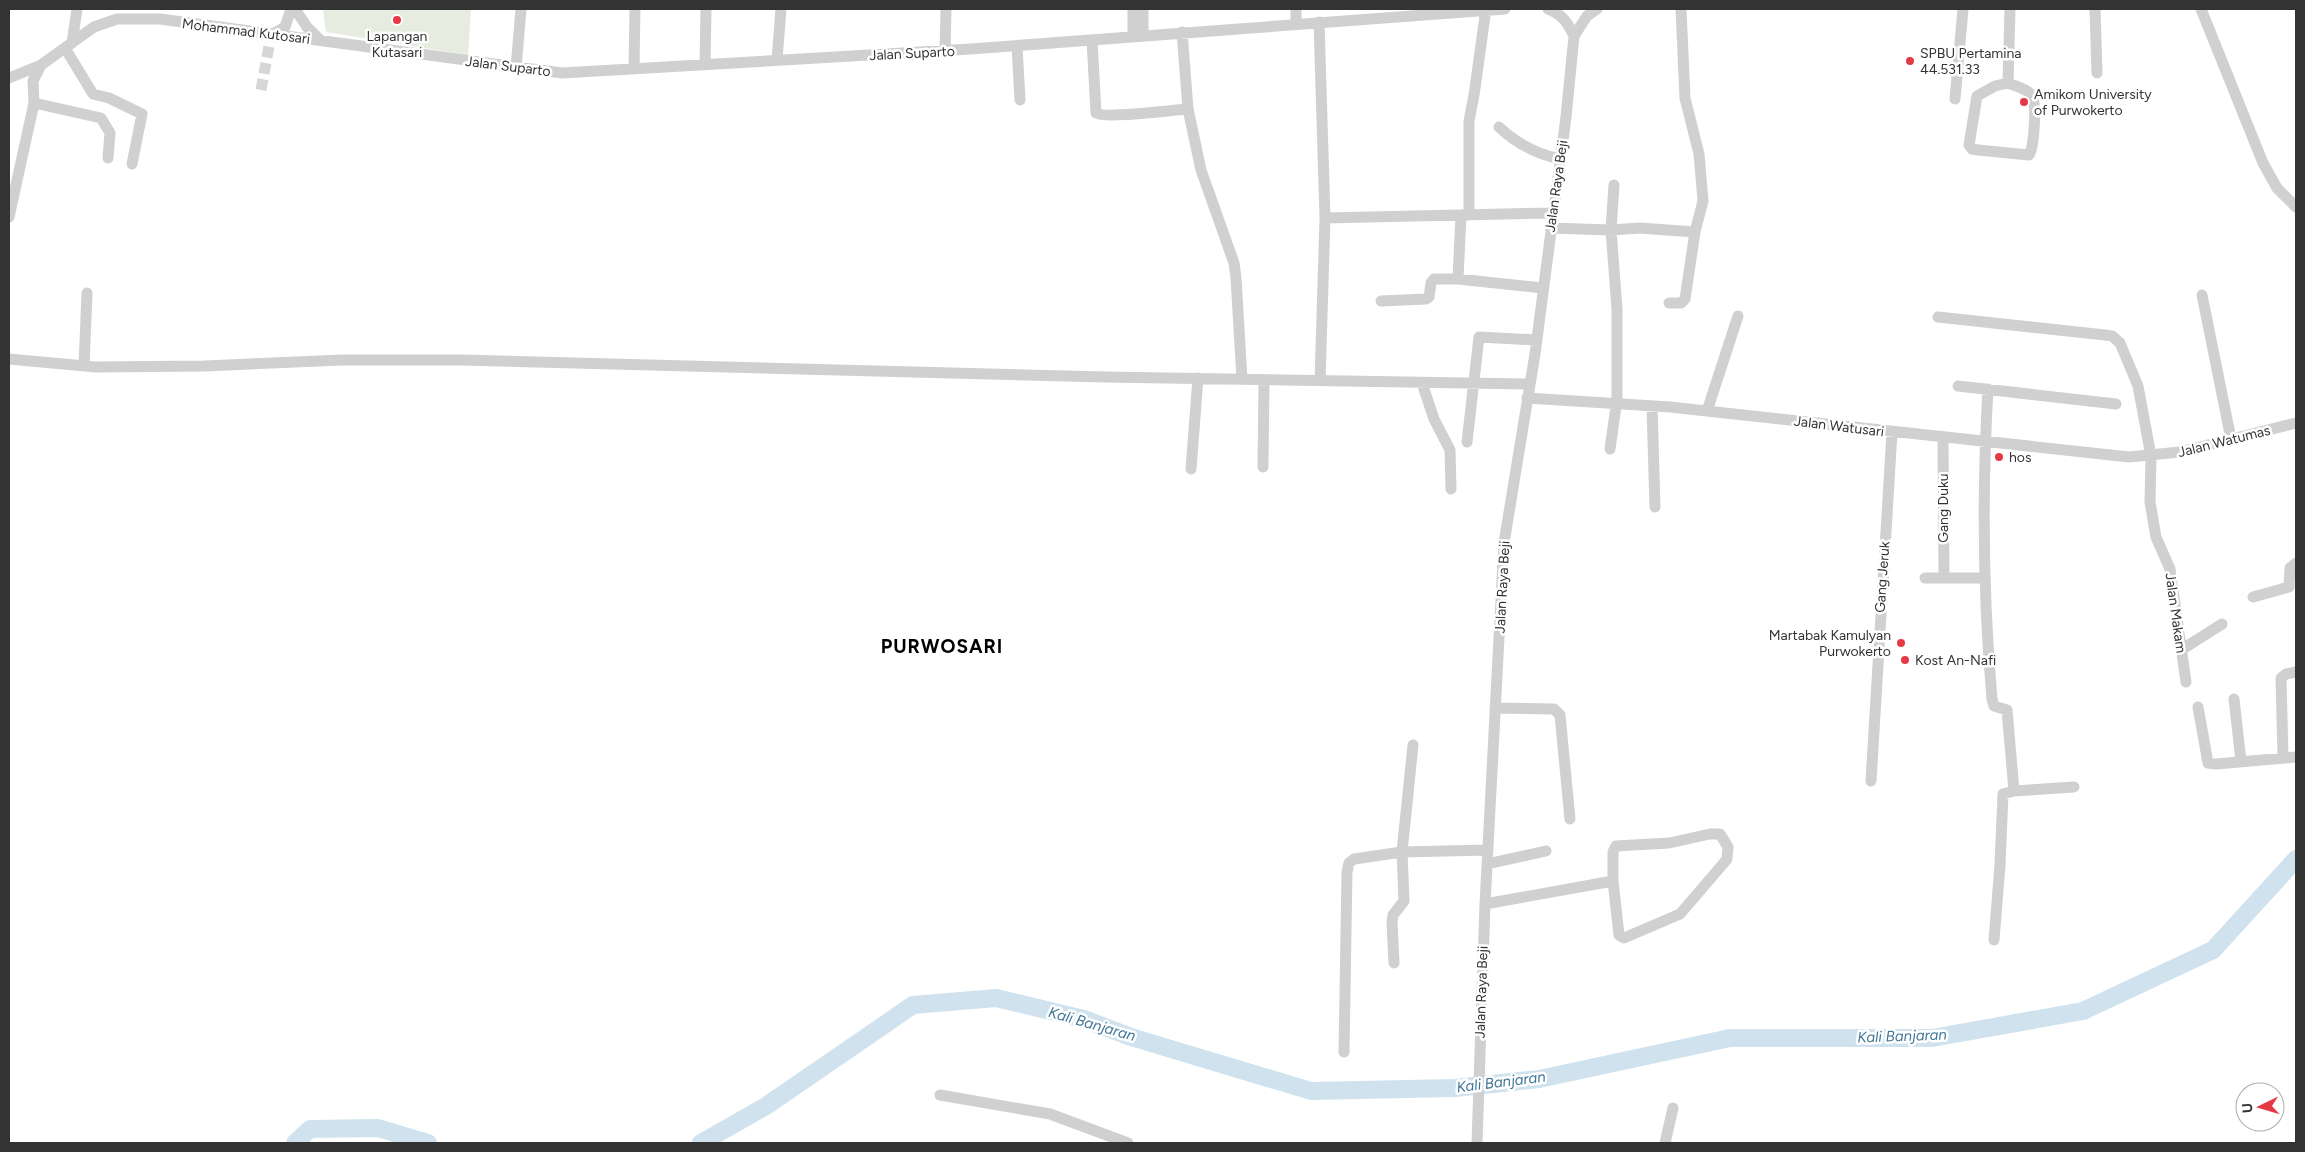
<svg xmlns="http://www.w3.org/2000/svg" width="2305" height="1152" font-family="Figtree,sans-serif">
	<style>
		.green { fill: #e6ecdf }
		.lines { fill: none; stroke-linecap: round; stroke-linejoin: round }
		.river { stroke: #cfe2ee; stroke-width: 18 }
		.minor-tunnel { stroke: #d6d6d6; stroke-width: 11; stroke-dasharray: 11 5.5; stroke-linecap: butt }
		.minor { stroke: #d0d0d0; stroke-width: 11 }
		.poi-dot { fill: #e63946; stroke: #fff; stroke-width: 2 }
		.labels { text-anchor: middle; stroke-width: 5; stroke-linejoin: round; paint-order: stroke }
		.street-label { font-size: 14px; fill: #333; stroke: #fff }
		.poi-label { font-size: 14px; fill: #333; stroke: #fff; text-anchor: start }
		.water-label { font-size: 15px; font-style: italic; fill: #3f7597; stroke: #fff }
		.district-label { font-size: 19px; font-weight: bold; letter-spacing: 1px; fill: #000; stroke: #fff }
	</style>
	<rect width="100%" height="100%" fill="#fff"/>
	<path class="green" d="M 323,9 L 471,9 L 468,55 L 326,32 Z"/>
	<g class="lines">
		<path class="river" d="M 295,1143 L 310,1129 L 378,1128 L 428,1143
			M 701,1143 L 766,1106 L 913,1005 L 996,998 L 1084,1019 L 1131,1037 L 1311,1091 L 1455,1088 L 1539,1079 L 1730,1038 L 1932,1038 L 2083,1011 L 2213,950 L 2296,859"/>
		<path class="minor-tunnel" d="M 261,90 L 271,35"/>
		<path class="minor" d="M 295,9 L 307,27 L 320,40
			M 1143,9 L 1143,36
			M 1296,9 L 1296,24
			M 1548,9 C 1562,14 1568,23 1574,36
			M 2095,9 L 2097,73
			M 2201,9 L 2263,163 L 2277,188 L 2296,207
			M 1319,22 L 1325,218 L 1320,381
			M 1182,32 L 1188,109 L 1201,170 L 1234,263 L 1236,278 L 1242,379
			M 271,35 L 285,27 L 291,9
			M 1133,36 L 1133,9
			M 1092,40 L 1096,113 C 1105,119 1172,110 1188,109
			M 72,43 L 77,9
			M 1017,46 L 1020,100
			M 65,48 L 93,94 L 109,98 L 142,114 L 132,164
			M 945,51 L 946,9
			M 777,60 L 781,9
			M 705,64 L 706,9
			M 516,68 L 521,9
			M 634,68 L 635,9
			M 9,78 L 41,65 L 94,27 L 117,19 L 160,19 L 562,73 L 971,49 L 1505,9
			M 2008,83 L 1995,86 L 1977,96 L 1969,145 L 1972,149 L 1978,150 L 2029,155 C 2034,149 2037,104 2032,96 C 2028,89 2015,86 2008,83 L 2010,9
			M 1955,99 L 1963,9
			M 34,103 L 101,118 L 110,133 L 108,158
			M 1499,127 C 1517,144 1536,154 1560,159
			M 1614,185 L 1611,230 L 1640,228 L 1695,232
			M 1469,215 L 1469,121 L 1474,95 L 1486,9
			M 9,217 L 34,103 L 33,81 L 41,65
			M 1325,218 L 1552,213
			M 1550,228 L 1611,230 L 1617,309 L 1617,399 L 1610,449
			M 1458,279 L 1461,215
			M 2202,295 L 2231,439
			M 1381,301 L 1426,299 L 1429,297 L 1431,283 L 1434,279 L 1458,279 L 1543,288
			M 1669,303 L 1681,303 L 1685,299 L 1695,232 L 1703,201 L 1699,154 L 1685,98 L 1681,9
			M 1938,317 L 2105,335 L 2112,336 L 2120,343 L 2138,386 L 2151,456 L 2150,502 L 2156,537 L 2170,569 L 2186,682
			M 9,359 L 96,367 L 205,366 L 342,360 L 461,360 L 1105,377 L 1530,384
			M 84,366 L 87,293
			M 1422,383 L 1434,419 L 1450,450 L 1451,489
			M 1958,386 L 2116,404
			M 1988,389 C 1982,492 1983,596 1992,699 L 1994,706 L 2007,710 L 2014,791
			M 1527,398 L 1670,407 L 2129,457 L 2180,452 L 2296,423
			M 1652,406 L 1655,507
			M 1707,411 L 1738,316
			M 1943,438 L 1944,577
			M 1467,442 L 1479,337 L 1537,340
			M 1263,467 L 1264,380
			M 1191,469 L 1198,378
			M 1925,578 L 1983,578
			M 2253,597 L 2289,587 L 2290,568 L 2296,563
			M 2181,650 L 2222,624
			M 2234,699 L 2241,761
			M 2198,707 L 2208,763 L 2216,764 L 2296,757
			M 1495,708 L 1554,709 L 1560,715 L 1570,819
			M 2283,757 L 2281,678 L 2286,674 L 2296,672
			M 1871,781 L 1892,432
			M 1487,864 L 1546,851
			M 1485,904 L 1613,881 L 1619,935 L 1624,938 L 1680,914 L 1723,864 L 1727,859 L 1728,847 L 1720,834 L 1710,834 L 1669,843 L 1616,846 L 1613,852 L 1613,881
			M 1994,940 L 2000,865 L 2003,794 L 2014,791 L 2074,787
			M 1394,963 L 1392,922 L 1393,915 L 1404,901 L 1402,852 L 1413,745
			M 1344,1052 L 1347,872 L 1349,863 L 1354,859 L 1402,852 L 1488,850
			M 940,1095 L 1050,1114 L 1128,1143
			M 1477,1143 L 1485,904 L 1504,543 L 1535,354 L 1566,117 L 1574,36 L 1587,16 L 1597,9
			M 1665,1143 L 1673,1108"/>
	</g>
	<g class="poi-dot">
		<circle cx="397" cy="20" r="5"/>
		<circle cx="1910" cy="61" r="5"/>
		<circle cx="2024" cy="102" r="5"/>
		<circle cx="1999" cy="457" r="5"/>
		<circle cx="1901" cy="643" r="5"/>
		<circle cx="1905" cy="660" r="5"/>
	</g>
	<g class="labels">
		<g class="street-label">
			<text transform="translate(246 31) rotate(7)" y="5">Mohammad Kutosari</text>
			<text transform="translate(912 53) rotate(-3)" y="5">Jalan Suparto</text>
			<text transform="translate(508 66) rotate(7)" y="5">Jalan Suparto</text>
			<text transform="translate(1556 186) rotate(-82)" y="5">Jalan Raya Beji</text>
			<text transform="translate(1839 426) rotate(7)" y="5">Jalan Watusari</text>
			<text transform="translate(2224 441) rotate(-14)" y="5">Jalan Watumas</text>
			<text transform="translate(1943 508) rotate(-90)" y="5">Gang Duku</text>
			<text transform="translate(1882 577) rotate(-86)" y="5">Gang Jeruk</text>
			<text transform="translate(1502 587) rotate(-87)" y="5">Jalan Raya Beji</text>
			<text transform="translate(2176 613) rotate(82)" y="5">Jalan Makam</text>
			<text transform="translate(1481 992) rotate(-88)" y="5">Jalan Raya Beji</text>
		</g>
		<g class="poi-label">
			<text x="397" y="41" text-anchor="middle">Lapangan<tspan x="397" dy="16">Kutasari</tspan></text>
			<text x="1920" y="58">SPBU Pertamina<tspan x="1920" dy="16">44.531.33</tspan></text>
			<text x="2034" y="99">Amikom University<tspan x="2034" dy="16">of Purwokerto</tspan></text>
			<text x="2009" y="462">hos</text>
			<text x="1891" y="640" text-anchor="end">Martabak Kamulyan<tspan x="1891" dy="16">Purwokerto</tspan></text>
			<text x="1915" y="665">Kost An-Nafi</text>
		</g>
		<g class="water-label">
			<text transform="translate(1092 1024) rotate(16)" y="5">Kali Banjaran</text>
			<text transform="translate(1902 1036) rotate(-2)" y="5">Kali Banjaran</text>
			<text transform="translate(1501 1082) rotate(-7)" y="5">Kali Banjaran</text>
		</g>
		<g class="district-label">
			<text x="942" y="653">PURWOSARI</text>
		</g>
	</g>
	<rect width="2305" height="1152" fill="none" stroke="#333333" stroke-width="20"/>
	<g transform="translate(2260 1107) rotate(265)"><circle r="24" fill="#ffffff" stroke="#adadad"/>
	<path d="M0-4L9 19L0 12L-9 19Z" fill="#e63946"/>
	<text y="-8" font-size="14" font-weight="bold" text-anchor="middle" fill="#333333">U</text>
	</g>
</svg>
